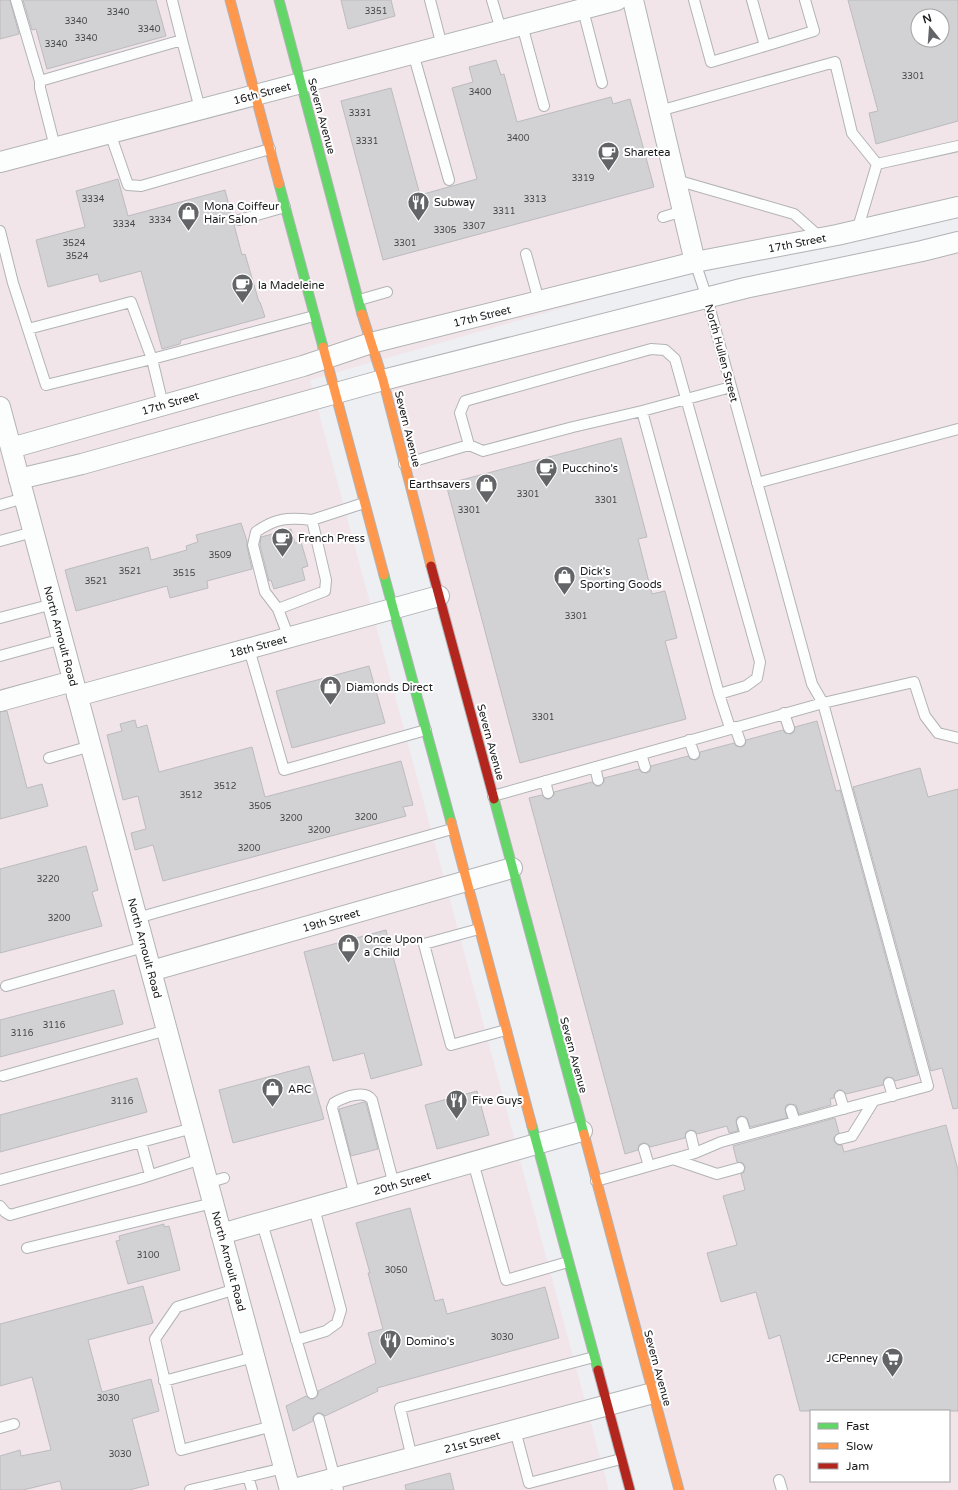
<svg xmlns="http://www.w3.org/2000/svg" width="958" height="1490" font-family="'Varela Round',sans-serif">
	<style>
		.commercial { fill: #f2e5e9; fill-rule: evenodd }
		.building { fill: #d2d2d5; stroke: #bbbbbe; fill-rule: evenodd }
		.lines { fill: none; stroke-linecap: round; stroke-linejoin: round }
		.lane-casing { stroke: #b2b3b6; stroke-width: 12 }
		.street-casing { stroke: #b2b3b6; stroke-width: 22 }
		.fast-casing { stroke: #b2b3b6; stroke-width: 11 }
		.slow-casing { stroke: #b2b3b6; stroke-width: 11 }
		.jam-casing { stroke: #b2b3b6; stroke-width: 11 }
		.lane { stroke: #fcfdfd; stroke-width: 10 }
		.street { stroke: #fcfdfd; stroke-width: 20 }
		.fast { stroke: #63d668; stroke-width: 9 }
		.slow { stroke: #ff974d; stroke-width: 9 }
		.jam { stroke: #b3261e; stroke-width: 9 }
		.labels { text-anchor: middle; stroke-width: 4; stroke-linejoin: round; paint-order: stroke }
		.number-label { font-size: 9px; fill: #46474a }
		.street-label { font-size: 11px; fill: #18191b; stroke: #fff }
		.poi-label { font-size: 11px; fill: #18191b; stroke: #fff; text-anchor: start }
	</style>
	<rect width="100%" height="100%" fill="#edeff3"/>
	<path class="commercial" d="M 0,0 L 958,0 L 958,195 L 310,380 L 609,1490 L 0,1490 ZM 918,16 L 942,16 L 942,40 L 918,40 Z
		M 958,234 L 958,1490 L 680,1490 L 383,380 ZM 811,1411 L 949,1411 L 949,1481 L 811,1481 Z"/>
	<path class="building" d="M 0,0 L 10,0 L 19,34 L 0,39 Z
		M 23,0 L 156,0 L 166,36 L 47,69 L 36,29 L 32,30 Z
		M 341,0 L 391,0 L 395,16 L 348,29 Z
		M 848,0 L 958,0 L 958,121 L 876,144 L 869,113 L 878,111 ZM 918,16 L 942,16 L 942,40 L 918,40 Z
		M 496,60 L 501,75 L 504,74 L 517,122 L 611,97 L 613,104 L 630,99 L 654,187 L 383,260 L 341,101 L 391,88 L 420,195 L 477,179 L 452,88 L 473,82 L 469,67 Z
		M 118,179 L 128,216 L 225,190 L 242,255 L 245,254 L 259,302 L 260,302 L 265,317 L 181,340 L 180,344 L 162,349 L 141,271 L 100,282 L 98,274 L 48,287 L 36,240 L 85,227 L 76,191 Z
		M 621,438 L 647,537 L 638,539 L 652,594 L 665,591 L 677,638 L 665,641 L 686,719 L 520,763 L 446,484 Z
		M 241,523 L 247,541 L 247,547 L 252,569 L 207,581 L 208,588 L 170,598 L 167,586 L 76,611 L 65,570 L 148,547 L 151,560 L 187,550 L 186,546 L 198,542 L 196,535 Z
		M 291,529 L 295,543 L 301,542 L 308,566 L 302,568 L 305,580 L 274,589 L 271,580 L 269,581 L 260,545 L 261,537 Z
		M 369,666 L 385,723 L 292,748 L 276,691 Z
		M 7,711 L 27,788 L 42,784 L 48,806 L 0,819 L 0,712 Z
		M 135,720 L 137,728 L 147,725 L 159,772 L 252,747 L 265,797 L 401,761 L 413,805 L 403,807 L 406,816 L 163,881 L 153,845 L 135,850 L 131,833 L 146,829 L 138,796 L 123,800 L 107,735 L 122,731 L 120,724 Z
		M 817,721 L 836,791 L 840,790 L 918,1075 L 895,1081 L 893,1078 L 887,1077 L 884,1079 L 883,1085 L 846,1094 L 842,1090 L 838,1090 L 834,1094 L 834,1098 L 830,1099 L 831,1105 L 799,1114 L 796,1105 L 789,1104 L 786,1105 L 785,1109 L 787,1118 L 750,1127 L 747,1118 L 740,1116 L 737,1118 L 736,1121 L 738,1131 L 729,1133 L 727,1126 L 697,1134 L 695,1131 L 690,1130 L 686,1132 L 685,1138 L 650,1147 L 648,1144 L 643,1143 L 639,1145 L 638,1150 L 625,1154 L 529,798 L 542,795 L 546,799 L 550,799 L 554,795 L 554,792 L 592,782 L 596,786 L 600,786 L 604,782 L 604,778 L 639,769 L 641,772 L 647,773 L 650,771 L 651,766 L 688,756 L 690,759 L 696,760 L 699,758 L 700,752 L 734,743 L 736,746 L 742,747 L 745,745 L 746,740 L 783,730 L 785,733 L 791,734 L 794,732 L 795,727 Z
		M 920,768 L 928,797 L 958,789 L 958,1108 L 953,1109 L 942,1068 L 931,1071 L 853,787 Z
		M 86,846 L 98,890 L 92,892 L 102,926 L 0,953 L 0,869 Z
		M 386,930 L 422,1065 L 371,1079 L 364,1053 L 333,1061 L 304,952 Z
		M 114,990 L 123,1024 L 0,1057 L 0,1020 Z
		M 309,1066 L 324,1119 L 233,1143 L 219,1090 Z
		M 137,1078 L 147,1112 L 0,1152 L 0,1115 Z
		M 477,1091 L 489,1135 L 437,1149 L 425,1105 Z
		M 364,1102 L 366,1103 L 378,1149 L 351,1156 L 339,1109 Z
		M 835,1118 L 839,1133 L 834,1137 L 834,1141 L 838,1145 L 842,1145 L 844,1152 L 946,1125 L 958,1170 L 958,1411 L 800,1411 L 780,1335 L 769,1339 L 756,1292 L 721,1302 L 707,1253 L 737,1245 L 723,1196 L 745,1190 L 741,1174 L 744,1172 L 745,1167 L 743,1163 L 737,1162 L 733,1146 Z
		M 410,1208 L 435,1301 L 443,1299 L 447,1314 L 545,1287 L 559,1338 L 377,1388 L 378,1391 L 325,1416 L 321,1413 L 317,1413 L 313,1417 L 313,1421 L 293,1431 L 286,1406 L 306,1396 L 310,1399 L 314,1399 L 318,1395 L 318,1391 L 376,1363 L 368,1333 L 383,1329 L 368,1273 L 370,1273 L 356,1223 Z
		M 164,1224 L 164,1227 L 169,1226 L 180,1270 L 128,1284 L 116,1241 L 120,1240 L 119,1236 Z
		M 143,1286 L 153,1323 L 88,1340 L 102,1392 L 151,1379 L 159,1411 L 132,1419 L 149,1485 L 129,1490 L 62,1490 L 60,1481 L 23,1490 L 0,1490 L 0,1456 L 20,1450 L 21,1456 L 51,1450 L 32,1377 L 0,1386 L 0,1324 Z
		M 450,1473 L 454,1490 L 406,1490 L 405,1485 Z"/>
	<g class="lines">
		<defs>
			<path id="lane" d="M 16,0 L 40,81
				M 430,0 L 442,46
				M 492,0 L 501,30
				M 694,0 L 711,62 L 765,46 L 752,0
				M 582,6 L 602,83
				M 522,25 L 544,106
				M 182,40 L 200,109
				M 765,46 L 814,31 L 805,0
				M 413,53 L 449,180
				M 659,111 L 835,62 L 852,133 L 877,164
				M 110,133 L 128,185 L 141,186 L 270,149
				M 55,147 L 40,88 L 40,81 L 182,40 L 172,0
				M 877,164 L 958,146
				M 676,180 L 794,214 L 821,238
				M 663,217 L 683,211
				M 239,220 L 285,207
				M 0,231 L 13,283 L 46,385 L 152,359 L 163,405
				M 857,231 L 877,164
				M 526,254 L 539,301
				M 359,300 L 387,292
				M 28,329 L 131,302 L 152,359 L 314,316
				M 469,445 L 460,413 L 465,401 L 651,349 L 665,350 L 675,359 L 760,662 L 757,678 L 746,686 L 719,694
				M 404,464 L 469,445 L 483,451 L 573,427 L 642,411
				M 757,483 L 958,429
				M 0,505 L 24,498
				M 0,541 L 33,532
				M 278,609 L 265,592 L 253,545 L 256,532 C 275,518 289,517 312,520
				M 0,618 L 53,604
				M 289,638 L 278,609 L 325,591 L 326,580 L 312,520 L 364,503
				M 249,649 L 284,770 L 426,730
				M 0,656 L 62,639
				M 784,713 L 789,728
				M 735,727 L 740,741
				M 730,728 L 719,694 L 642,411 L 731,387
				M 689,740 L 694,754
				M 641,754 L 645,767
				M 49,758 L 91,746
				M 595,767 L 598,780
				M 545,781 L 548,793
				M 493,796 L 823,703 L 914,682 L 925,716 L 938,733 L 958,738
				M 137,918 L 452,829
				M 479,929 L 424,944 L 451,1045 L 506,1030
				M 6,986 L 144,947
				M 3,1076 L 167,1030
				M 889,1083 L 893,1096
				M 840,1096 L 844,1109
				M 791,1110 L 795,1122
				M 742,1122 L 746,1135
				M 691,1136 L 695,1153
				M 840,1139 L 852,1136 L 873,1102
				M 141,1142 L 150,1175
				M 644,1149 L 649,1166
				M 673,1159 L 717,1174 L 739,1168
				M 473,1162 L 506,1280 L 568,1262
				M 0,1180 L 193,1128
				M 596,1181 L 695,1153 L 721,1142 L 928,1086 L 823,703 L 812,684 L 707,298 L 695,262
				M 207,1183 L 224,1178
				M 355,1196 L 332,1108 L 334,1103 C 344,1097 365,1089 372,1100 L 394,1185
				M 0,1206 L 5,1212 L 10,1215 L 139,1179 L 201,1159
				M 262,1223 L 312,1393
				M 27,1248 L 213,1203
				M 236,1289 L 177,1307 L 155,1339 L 181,1450 L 273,1426
				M 296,1340 L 326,1331 L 337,1323 L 341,1310 L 314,1208
				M 164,1381 L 254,1357
				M 319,1419 L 338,1490
				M 0,1428 L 14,1424
				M 515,1430 L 529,1483 L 621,1459
				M 412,1458 L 400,1408 L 594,1357
				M 248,1476 L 252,1490
				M 779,1480 L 782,1490
				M 190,1490 L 284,1468"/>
			<path id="street" d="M 633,0 L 695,262
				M 0,162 L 617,0
				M 0,407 L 290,1490
				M 11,448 L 303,366 L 371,343 L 695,262 L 837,235 L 958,207
				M 19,479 L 82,464 L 383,380 L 745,288 L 922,251 L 958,242
				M 77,696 L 439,596
				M 0,701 L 73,681
				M 151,971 L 512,868
				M 221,1234 L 582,1131
				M 291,1490 L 653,1393"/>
			<path id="fast" d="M 279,0 L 362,314
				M 279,184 L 323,347
				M 384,575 L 451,822
				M 494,799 L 584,1134
				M 532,1126 L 598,1370"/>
			<path id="slow" d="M 230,0 L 279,184
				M 362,314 L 383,380 L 431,566
				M 323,347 L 384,575
				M 451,822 L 532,1126
				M 584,1134 L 679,1490"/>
			<path id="jam" d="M 431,566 L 494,799
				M 598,1370 L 630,1490"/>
		</defs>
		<use href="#lane" class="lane-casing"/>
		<use href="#street" class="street-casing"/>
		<use href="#fast" class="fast-casing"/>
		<use href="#slow" class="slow-casing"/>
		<use href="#jam" class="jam-casing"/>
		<use href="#lane" class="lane"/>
		<use href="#street" class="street"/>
		<use href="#fast" class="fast"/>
		<use href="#slow" class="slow"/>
		<use href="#jam" class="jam"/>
	</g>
	<defs>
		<symbol id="cafe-pin" viewBox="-11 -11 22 30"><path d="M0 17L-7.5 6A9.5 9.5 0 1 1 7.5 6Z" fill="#636467" stroke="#fff"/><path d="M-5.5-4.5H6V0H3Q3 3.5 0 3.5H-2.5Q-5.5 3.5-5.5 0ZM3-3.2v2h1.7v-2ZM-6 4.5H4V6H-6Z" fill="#fff"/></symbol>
		<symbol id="restaurant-pin" viewBox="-11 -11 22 30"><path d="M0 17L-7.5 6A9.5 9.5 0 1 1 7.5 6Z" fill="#636467" stroke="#fff"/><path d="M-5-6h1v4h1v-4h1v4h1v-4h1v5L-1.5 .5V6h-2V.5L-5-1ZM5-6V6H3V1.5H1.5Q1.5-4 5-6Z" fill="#fff"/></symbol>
		<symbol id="shop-pin" viewBox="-11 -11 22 30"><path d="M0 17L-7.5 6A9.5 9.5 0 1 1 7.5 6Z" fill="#636467" stroke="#fff"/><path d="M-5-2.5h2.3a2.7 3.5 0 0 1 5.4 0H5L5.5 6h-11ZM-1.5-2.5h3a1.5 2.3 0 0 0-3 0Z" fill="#fff"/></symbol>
		<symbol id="supermarket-pin" viewBox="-11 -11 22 30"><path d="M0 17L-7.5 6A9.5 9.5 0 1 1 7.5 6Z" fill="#636467" stroke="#fff"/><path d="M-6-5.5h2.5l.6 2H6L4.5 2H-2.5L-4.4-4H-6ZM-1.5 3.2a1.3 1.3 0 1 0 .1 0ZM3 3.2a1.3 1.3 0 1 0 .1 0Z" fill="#fff"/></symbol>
	</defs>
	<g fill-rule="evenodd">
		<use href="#cafe-pin" x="596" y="140" width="25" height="34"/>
		<use href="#restaurant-pin" x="406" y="190" width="25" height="34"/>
		<use href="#shop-pin" x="176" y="200" width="25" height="34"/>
		<use href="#cafe-pin" x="230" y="272" width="25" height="34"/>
		<use href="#cafe-pin" x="534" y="456" width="25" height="34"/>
		<use href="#shop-pin" x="474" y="472" width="25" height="34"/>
		<use href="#cafe-pin" x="270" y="526" width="25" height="34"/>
		<use href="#shop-pin" x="552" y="564" width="25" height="34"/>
		<use href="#shop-pin" x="318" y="674" width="25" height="34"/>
		<use href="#shop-pin" x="336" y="932" width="25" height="34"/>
		<use href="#shop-pin" x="260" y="1076" width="25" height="34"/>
		<use href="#restaurant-pin" x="444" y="1088" width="25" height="34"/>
		<use href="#restaurant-pin" x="378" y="1328" width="25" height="34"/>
		<use href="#supermarket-pin" x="880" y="1346" width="25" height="34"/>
	</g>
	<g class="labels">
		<g class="number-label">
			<text x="376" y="14">3351</text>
			<text x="118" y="15">3340</text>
			<text x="76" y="24">3340</text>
			<text x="149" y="32">3340</text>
			<text x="86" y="41">3340</text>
			<text x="56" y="47">3340</text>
			<text x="913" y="79">3301</text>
			<text x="480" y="95">3400</text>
			<text x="360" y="116">3331</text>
			<text x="518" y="141">3400</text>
			<text x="367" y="144">3331</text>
			<text x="583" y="181">3319</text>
			<text x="93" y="202">3334</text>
			<text x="535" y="202">3313</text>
			<text x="504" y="214">3311</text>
			<text x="160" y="223">3334</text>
			<text x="124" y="227">3334</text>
			<text x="474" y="229">3307</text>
			<text x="445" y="233">3305</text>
			<text x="74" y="246">3524</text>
			<text x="405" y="246">3301</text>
			<text x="77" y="259">3524</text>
			<text x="528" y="497">3301</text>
			<text x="606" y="503">3301</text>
			<text x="469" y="513">3301</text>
			<text x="220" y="558">3509</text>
			<text x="130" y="574">3521</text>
			<text x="184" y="576">3515</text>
			<text x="96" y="584">3521</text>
			<text x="576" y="619">3301</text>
			<text x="543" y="720">3301</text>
			<text x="225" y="789">3512</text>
			<text x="191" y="798">3512</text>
			<text x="260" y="809">3505</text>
			<text x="366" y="820">3200</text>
			<text x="291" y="821">3200</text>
			<text x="319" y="833">3200</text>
			<text x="249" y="851">3200</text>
			<text x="48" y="882">3220</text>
			<text x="59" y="921">3200</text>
			<text x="54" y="1028">3116</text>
			<text x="22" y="1036">3116</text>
			<text x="122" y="1104">3116</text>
			<text x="148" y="1258">3100</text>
			<text x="396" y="1273">3050</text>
			<text x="502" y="1340">3030</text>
			<text x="108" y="1401">3030</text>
			<text x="120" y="1457">3030</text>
		</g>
		<g class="street-label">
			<text transform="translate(262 93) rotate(-15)" y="4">16th Street</text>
			<text transform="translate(322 116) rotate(75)" y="4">Severn Avenue</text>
			<text transform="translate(797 243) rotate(-11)" y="4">17th Street</text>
			<text transform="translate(482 316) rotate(-14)" y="4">17th Street</text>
			<text transform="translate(722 353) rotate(75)" y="4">North Hullen Street</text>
			<text transform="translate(170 403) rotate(-16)" y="4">17th Street</text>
			<text transform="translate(408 429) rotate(76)" y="4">Severn Avenue</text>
			<text transform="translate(61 636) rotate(75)" y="4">North Arnoult Road</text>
			<text transform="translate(258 646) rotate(-15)" y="4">18th Street</text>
			<text transform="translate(491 742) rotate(75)" y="4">Severn Avenue</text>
			<text transform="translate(331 920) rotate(-16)" y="4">19th Street</text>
			<text transform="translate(145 948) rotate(75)" y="4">North Arnoult Road</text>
			<text transform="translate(574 1055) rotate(75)" y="4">Severn Avenue</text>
			<text transform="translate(402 1183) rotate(-16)" y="4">20th Street</text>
			<text transform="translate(229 1261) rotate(75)" y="4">North Arnoult Road</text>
			<text transform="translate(658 1368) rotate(75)" y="4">Severn Avenue</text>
			<text transform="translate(472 1442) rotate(-15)" y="4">21st Street</text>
		</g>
		<g class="poi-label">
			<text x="624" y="156">Sharetea</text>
			<text x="434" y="206">Subway</text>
			<text x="204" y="210">Mona Coiffeur<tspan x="204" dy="13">Hair Salon</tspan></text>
			<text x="258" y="289">la Madeleine</text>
			<text x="562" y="472">Pucchino's</text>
			<text x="470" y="488" text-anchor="end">Earthsavers</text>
			<text x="298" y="542">French Press</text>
			<text x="580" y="575">Dick's<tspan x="580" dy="13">Sporting Goods</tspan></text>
			<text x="346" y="691">Diamonds Direct</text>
			<text x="364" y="943">Once Upon<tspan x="364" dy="13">a Child</tspan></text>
			<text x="288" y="1093">ARC</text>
			<text x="472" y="1104">Five Guys</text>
			<text x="406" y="1345">Domino's</text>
			<text x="878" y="1362" text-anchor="end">JCPenney</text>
		</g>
	</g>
	<rect x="810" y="1410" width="140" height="72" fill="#ffffff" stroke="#a3a3a4"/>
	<rect x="818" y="1423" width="20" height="6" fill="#63d668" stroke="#a3a3a4"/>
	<text x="846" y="1430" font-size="12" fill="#18191b">Fast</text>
	<rect x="818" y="1443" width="20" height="6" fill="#ff974d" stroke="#a3a3a4"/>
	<text x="846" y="1450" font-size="12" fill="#18191b">Slow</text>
	<rect x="818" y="1463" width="20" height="6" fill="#b3261e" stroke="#a3a3a4"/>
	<text x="846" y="1470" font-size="12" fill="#18191b">Jam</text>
	<g transform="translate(930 28) rotate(343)"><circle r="19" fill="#ffffff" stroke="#a3a3a4"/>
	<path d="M0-3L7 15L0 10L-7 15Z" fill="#636467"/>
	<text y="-6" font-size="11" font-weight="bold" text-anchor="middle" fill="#18191b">N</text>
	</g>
</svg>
